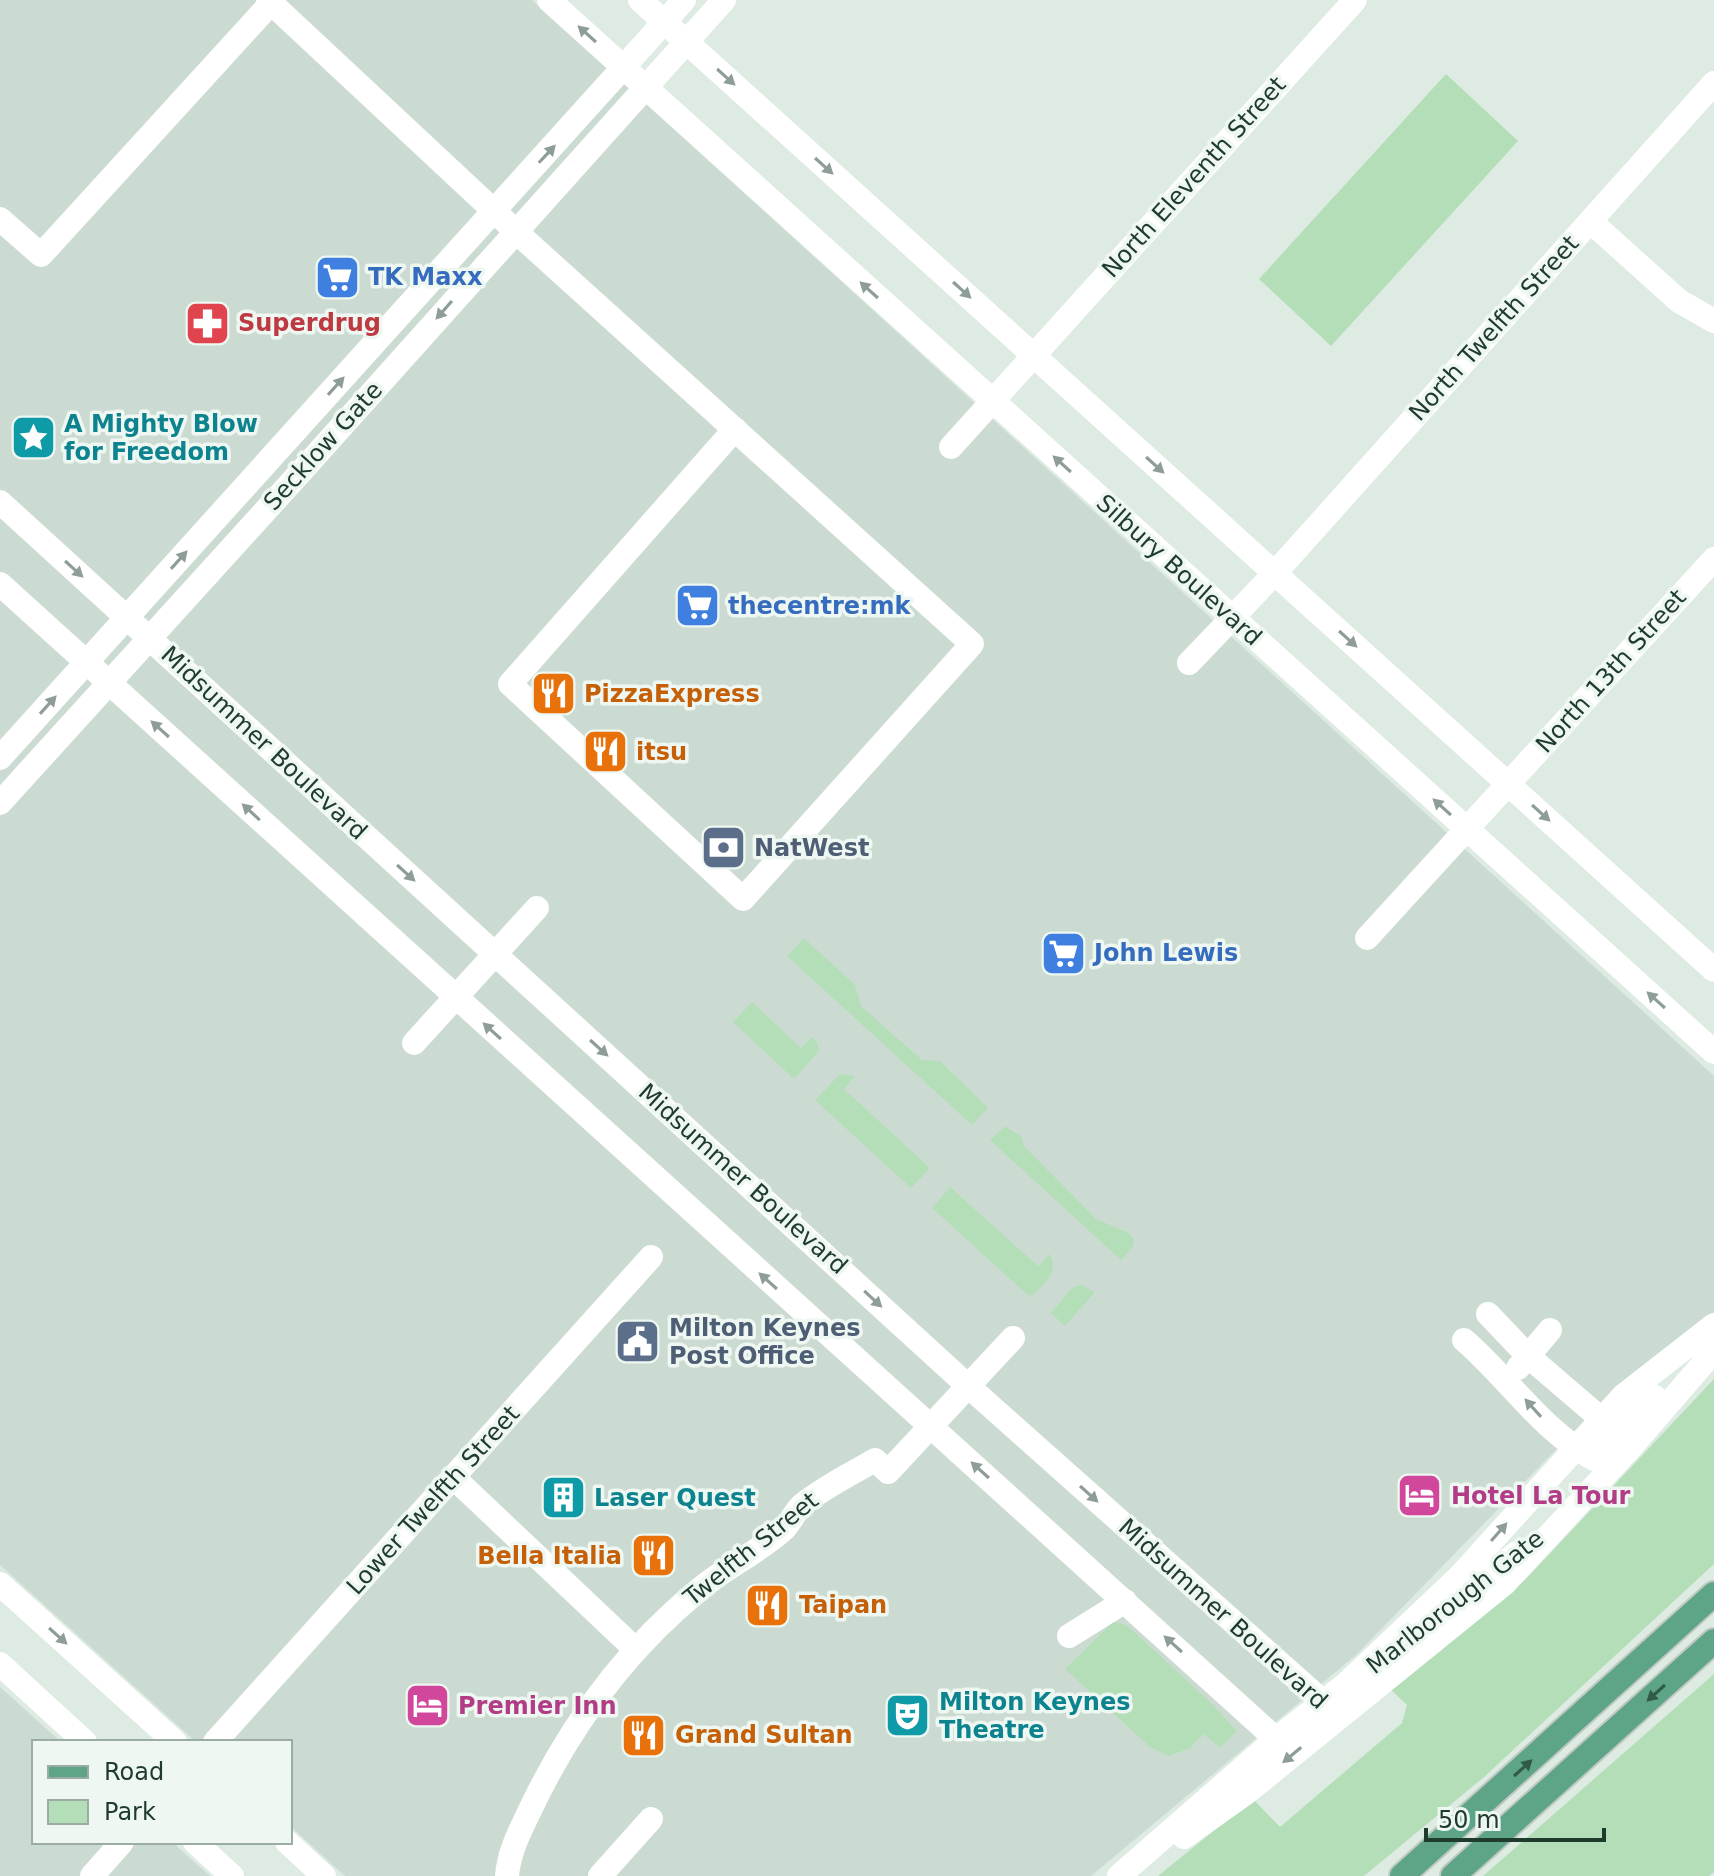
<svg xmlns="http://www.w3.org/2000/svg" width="1714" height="1876" font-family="'DejaVu Sans',sans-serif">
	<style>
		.built { fill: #cbdbd1 }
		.green { fill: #b4deb8 }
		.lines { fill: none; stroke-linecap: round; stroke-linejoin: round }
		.major-casing { stroke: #c0c8c4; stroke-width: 28 }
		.minor { stroke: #fff; stroke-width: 24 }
		.major { stroke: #5da586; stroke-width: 24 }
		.oneway { fill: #8e9d96 }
		.oneway2 { fill: #315b48 }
		.labels { text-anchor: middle; stroke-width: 7; stroke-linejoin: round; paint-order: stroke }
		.street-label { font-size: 24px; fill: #1e3b2e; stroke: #eef7f1 }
		.shop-label { font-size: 24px; font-weight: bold; fill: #366cbe; stroke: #eef7f1; text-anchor: start }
		.health-label { font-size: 24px; font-weight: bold; fill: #be3a42; stroke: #eef7f1; text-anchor: start }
		.culture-label { font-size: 24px; font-weight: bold; fill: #0d838f; stroke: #eef7f1; text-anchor: start }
		.food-label { font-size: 24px; font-weight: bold; fill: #c56008; stroke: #eef7f1; text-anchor: start }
		.service-label { font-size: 24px; font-weight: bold; fill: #4e5e75; stroke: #eef7f1; text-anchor: start }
		.hotel-label { font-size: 24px; font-weight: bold; fill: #b23c85; stroke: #eef7f1; text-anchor: start }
	</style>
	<rect width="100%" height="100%" fill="#ddebe2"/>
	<path class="built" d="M 0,0 L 532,0 L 1714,1076 L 1714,1312 L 1681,1341 L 1613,1391 L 1356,1655 L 1091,1876 L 345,1876 L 290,1826 L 290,1742 L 196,1742 L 0,1565 Z
		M 0,1687 L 61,1742 L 34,1742 L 34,1842 L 172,1842 L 210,1876 L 0,1876 Z"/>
	<path class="green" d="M 1446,74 L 1518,141 L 1331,346 L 1259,279 Z
		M 804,938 L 855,985 L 861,1006 L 922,1060 L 940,1061 L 988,1108 L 972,1125 L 787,956 Z
		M 752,1002 L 801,1048 L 812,1037 L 817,1043 L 819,1051 L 794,1079 L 733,1022 Z
		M 840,1074 L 855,1076 L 844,1089 L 930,1168 L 911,1188 L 815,1100 Z
		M 1005,1126 L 1022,1137 L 1024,1146 L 1096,1219 L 1129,1233 L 1134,1240 L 1132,1248 L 1121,1260 L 990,1140 Z
		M 950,1187 L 1038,1266 L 1050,1254 C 1060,1273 1043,1285 1030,1297 L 932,1208 Z
		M 1081,1285 L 1095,1292 L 1065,1326 L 1051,1313 L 1072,1288 Z
		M 1714,1379 L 1714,1564 L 1484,1777 L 1364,1876 L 1158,1876 L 1253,1799 L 1280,1827 L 1402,1723 L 1407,1705 L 1387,1686 L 1480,1618 L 1526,1579 Z
		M 1113,1622 L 1126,1625 L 1141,1638 L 1213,1705 L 1237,1731 L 1220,1747 L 1203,1734 L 1190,1748 L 1169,1756 L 1150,1747 L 1065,1669 Z
		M 1714,1674 L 1714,1872 L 1709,1876 L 1483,1876 Z"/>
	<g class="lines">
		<defs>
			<path id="major" d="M 1402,1876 L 1714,1594
				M 1453,1876 L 1714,1641"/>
		</defs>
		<use href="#major" class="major-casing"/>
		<path class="minor" d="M 268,0 L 524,239 L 972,644 L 743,899 L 510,684 L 735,429
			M 549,0 L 1714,1052
			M 640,0 L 1714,970
			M 0,219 L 41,255 L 271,3
			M 1590,221 L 1679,301 L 1714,321
			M 951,447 L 1355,0
			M 0,502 L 968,1386 L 1339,1716
			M 0,584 L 1276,1739
			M 1189,663 L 1275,573 L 1714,83
			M 0,758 L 684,0
			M 0,803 L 307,465 L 724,0
			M 1367,938 L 1714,559
			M 414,1043 L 537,908
			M 1488,1314 L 1528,1356 L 1613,1429
			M 1464,1340 C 1508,1378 1542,1431 1594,1459 L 1655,1397
			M 1518,1368 L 1550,1330
			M 453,1477 L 635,1649
			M 0,1584 L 175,1742
			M 1446,1608 L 1518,1552
			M 1069,1636 L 1125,1601
			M 0,1664 L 85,1742
			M 215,1742 L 651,1257
			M 1184,1837 L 1246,1793 L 1504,1584 L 1632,1446 L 1714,1351
			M 195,1842 L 232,1876
			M 287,1842 L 324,1876
			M 92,1876 L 122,1842
			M 507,1876 C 509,1851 520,1831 531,1808 C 571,1724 628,1648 700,1589 C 726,1567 759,1552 784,1529 C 791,1522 795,1511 802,1505 C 824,1487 851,1474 875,1460 L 888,1472 L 1013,1338
			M 600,1876 L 651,1819
			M 1119,1876 L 1276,1739 L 1345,1685 L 1460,1576 L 1623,1396 L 1714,1325"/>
		<use href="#major" class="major"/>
	</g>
	<defs><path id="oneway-solid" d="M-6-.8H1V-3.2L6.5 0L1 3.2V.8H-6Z" transform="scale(2)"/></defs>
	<g class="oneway">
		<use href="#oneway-solid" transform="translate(587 34) rotate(-138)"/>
		<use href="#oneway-solid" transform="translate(726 77) rotate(42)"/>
		<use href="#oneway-solid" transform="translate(547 154) rotate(-47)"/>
		<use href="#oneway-solid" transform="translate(824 166) rotate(42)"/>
		<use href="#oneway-solid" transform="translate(869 290) rotate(-138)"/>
		<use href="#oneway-solid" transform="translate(962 290) rotate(42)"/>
		<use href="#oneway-solid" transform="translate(444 310) rotate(131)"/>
		<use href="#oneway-solid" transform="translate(336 386) rotate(-48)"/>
		<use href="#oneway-solid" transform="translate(1062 464) rotate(-138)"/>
		<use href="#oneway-solid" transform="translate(1155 465) rotate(42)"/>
		<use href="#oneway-solid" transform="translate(179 560) rotate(-48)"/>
		<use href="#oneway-solid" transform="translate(74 569) rotate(42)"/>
		<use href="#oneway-solid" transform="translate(1348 639) rotate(42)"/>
		<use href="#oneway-solid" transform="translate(48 705) rotate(-48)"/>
		<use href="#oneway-solid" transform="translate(160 729) rotate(-138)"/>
		<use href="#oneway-solid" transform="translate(1442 807) rotate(-138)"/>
		<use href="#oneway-solid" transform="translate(251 812) rotate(-137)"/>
		<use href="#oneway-solid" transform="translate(1541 813) rotate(42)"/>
		<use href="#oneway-solid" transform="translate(406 873) rotate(42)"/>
		<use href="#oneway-solid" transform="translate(1656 1000) rotate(-138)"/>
		<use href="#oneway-solid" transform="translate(492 1031) rotate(-138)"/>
		<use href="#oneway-solid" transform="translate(599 1048) rotate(42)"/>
		<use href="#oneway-solid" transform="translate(768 1281) rotate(-138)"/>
		<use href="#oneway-solid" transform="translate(873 1299) rotate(43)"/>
		<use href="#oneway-solid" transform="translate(1533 1408) rotate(-132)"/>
		<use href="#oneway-solid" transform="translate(980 1470) rotate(-138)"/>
		<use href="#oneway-solid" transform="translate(1089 1494) rotate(42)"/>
		<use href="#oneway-solid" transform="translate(1499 1532) rotate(-49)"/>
		<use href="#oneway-solid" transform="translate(58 1636) rotate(42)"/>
		<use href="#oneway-solid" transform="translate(1173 1644) rotate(-138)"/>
		<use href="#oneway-solid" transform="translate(1292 1755) rotate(140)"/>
	</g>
	<g class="oneway2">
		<use href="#oneway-solid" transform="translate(1656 1693) rotate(138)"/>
		<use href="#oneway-solid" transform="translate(1523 1768) rotate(-42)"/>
	</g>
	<defs>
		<symbol id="supermarket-square" viewBox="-11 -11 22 22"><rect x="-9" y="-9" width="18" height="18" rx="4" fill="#3f7fe0" stroke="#eef7f1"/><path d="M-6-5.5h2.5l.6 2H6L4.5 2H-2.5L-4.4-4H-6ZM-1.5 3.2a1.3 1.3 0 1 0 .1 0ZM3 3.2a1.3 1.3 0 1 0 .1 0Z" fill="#fff"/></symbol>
		<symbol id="pharmacy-square" viewBox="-11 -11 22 22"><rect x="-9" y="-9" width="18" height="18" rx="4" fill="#e0444e" stroke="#eef7f1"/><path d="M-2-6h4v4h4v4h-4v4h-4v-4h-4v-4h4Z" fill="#fff"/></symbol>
		<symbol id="sight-square" viewBox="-11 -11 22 22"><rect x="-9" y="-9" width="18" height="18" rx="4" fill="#0f9aa8" stroke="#eef7f1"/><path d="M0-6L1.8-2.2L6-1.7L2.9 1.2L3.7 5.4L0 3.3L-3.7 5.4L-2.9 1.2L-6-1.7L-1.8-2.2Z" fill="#fff"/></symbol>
		<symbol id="restaurant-square" viewBox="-11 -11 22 22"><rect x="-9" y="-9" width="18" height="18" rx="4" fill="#e8710a" stroke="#eef7f1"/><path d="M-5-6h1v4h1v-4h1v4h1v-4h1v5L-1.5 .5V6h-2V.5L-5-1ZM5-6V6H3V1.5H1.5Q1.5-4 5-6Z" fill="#fff"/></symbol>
		<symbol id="bank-square" viewBox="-11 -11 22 22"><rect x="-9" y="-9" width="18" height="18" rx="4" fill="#5c6f8a" stroke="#eef7f1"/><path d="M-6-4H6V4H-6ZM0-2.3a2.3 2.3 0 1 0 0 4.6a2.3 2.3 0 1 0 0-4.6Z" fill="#fff"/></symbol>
		<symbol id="civic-square" viewBox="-11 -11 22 22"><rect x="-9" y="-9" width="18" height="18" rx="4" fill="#5c6f8a" stroke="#eef7f1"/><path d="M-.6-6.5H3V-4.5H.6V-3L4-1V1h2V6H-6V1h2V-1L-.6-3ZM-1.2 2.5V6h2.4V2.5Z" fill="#fff"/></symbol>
		<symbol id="hotel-square" viewBox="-11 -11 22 22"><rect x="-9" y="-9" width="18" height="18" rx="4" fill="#d1479c" stroke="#eef7f1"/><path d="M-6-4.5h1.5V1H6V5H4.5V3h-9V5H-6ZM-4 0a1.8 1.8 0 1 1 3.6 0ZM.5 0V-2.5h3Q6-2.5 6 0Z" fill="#fff"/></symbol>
		<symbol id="building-square" viewBox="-11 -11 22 22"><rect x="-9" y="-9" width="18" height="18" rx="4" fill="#0f9aa8" stroke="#eef7f1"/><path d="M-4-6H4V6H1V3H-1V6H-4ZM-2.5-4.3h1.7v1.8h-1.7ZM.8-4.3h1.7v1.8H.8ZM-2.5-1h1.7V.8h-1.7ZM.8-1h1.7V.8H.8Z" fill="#fff"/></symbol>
		<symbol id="theatre-square" viewBox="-11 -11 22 22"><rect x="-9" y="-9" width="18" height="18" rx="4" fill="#0f9aa8" stroke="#eef7f1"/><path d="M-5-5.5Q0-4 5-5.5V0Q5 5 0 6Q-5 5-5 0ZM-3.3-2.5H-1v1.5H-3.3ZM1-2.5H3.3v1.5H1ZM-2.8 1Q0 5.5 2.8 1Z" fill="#fff"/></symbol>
	</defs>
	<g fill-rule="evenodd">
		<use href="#supermarket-square" x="312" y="252" width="51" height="51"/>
		<use href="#pharmacy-square" x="182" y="298" width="51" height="51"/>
		<use href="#sight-square" x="8" y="412" width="51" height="51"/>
		<use href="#supermarket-square" x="672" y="580" width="51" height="51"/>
		<use href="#restaurant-square" x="528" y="668" width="51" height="51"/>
		<use href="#restaurant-square" x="580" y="726" width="51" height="51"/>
		<use href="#bank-square" x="698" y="822" width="51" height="51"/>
		<use href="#supermarket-square" x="1038" y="928" width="51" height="51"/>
		<use href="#civic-square" x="612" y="1316" width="51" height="51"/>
		<use href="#hotel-square" x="1394" y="1470" width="51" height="51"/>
		<use href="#building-square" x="538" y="1472" width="51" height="51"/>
		<use href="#restaurant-square" x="628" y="1530" width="51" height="51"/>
		<use href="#restaurant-square" x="742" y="1580" width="51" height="51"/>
		<use href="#hotel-square" x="402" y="1680" width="51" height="51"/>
		<use href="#theatre-square" x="882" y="1690" width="51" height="51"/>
		<use href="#restaurant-square" x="618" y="1710" width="51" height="51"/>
	</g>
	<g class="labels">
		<g class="street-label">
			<text transform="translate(1194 177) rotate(-48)" y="8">North Eleventh Street</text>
			<text transform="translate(1494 328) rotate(-48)" y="8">North Twelfth Street</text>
			<text transform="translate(323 446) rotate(-48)" y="8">Secklow Gate</text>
			<text transform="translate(1179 570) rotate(42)" y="8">Silbury Boulevard</text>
			<text transform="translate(1611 671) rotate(-48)" y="8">North 13th Street</text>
			<text transform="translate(264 743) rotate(43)" y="8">Midsummer Boulevard</text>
			<text transform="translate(743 1179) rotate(42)" y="8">Midsummer Boulevard</text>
			<text transform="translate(433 1500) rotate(-48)" y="8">Lower Twelfth Street</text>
			<text transform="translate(751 1549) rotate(-39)" y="8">Twelfth Street</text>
			<text transform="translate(1455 1602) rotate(-38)" y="8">Marlborough Gate</text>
			<text transform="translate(1223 1614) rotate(42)" y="8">Midsummer Boulevard</text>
		</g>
		<g class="shop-label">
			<text x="368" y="285">TK Maxx</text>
			<text x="728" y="614">thecentre:mk</text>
			<text x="1094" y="961">John Lewis</text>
		</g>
		<g class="health-label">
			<text x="238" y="331">Superdrug</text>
		</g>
		<g class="culture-label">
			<text x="64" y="432">A Mighty Blow<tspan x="64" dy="28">for Freedom</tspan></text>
			<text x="594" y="1506">Laser Quest</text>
			<text x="939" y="1710">Milton Keynes<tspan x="939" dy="28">Theatre</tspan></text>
		</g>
		<g class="food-label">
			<text x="584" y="702">PizzaExpress</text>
			<text x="636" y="760">itsu</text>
			<text x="622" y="1564" text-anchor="end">Bella Italia</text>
			<text x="799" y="1613">Taipan</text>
			<text x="675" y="1743">Grand Sultan</text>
		</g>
		<g class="service-label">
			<text x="754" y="856">NatWest</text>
			<text x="669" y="1336">Milton Keynes<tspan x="669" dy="28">Post Office</tspan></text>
		</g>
		<g class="hotel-label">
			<text x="1451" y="1504">Hotel La Tour</text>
			<text x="458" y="1714">Premier Inn</text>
		</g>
	</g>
	<rect x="32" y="1740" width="260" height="104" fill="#eef7f1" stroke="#9baca3" stroke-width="2"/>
	<rect x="48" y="1766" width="40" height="12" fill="#5da586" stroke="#9baca3" stroke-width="2"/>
	<text x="104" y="1780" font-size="24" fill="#1e3b2e">Road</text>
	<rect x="48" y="1800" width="40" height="24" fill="#b4deb8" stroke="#9baca3" stroke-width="2"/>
	<text x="104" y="1820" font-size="24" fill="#1e3b2e">Park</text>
	<path d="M1426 1828v12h178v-12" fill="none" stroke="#1e3b2e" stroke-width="4"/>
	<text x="1438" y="1828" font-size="24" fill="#1e3b2e" stroke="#eef7f1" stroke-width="6" paint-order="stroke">50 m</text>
</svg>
